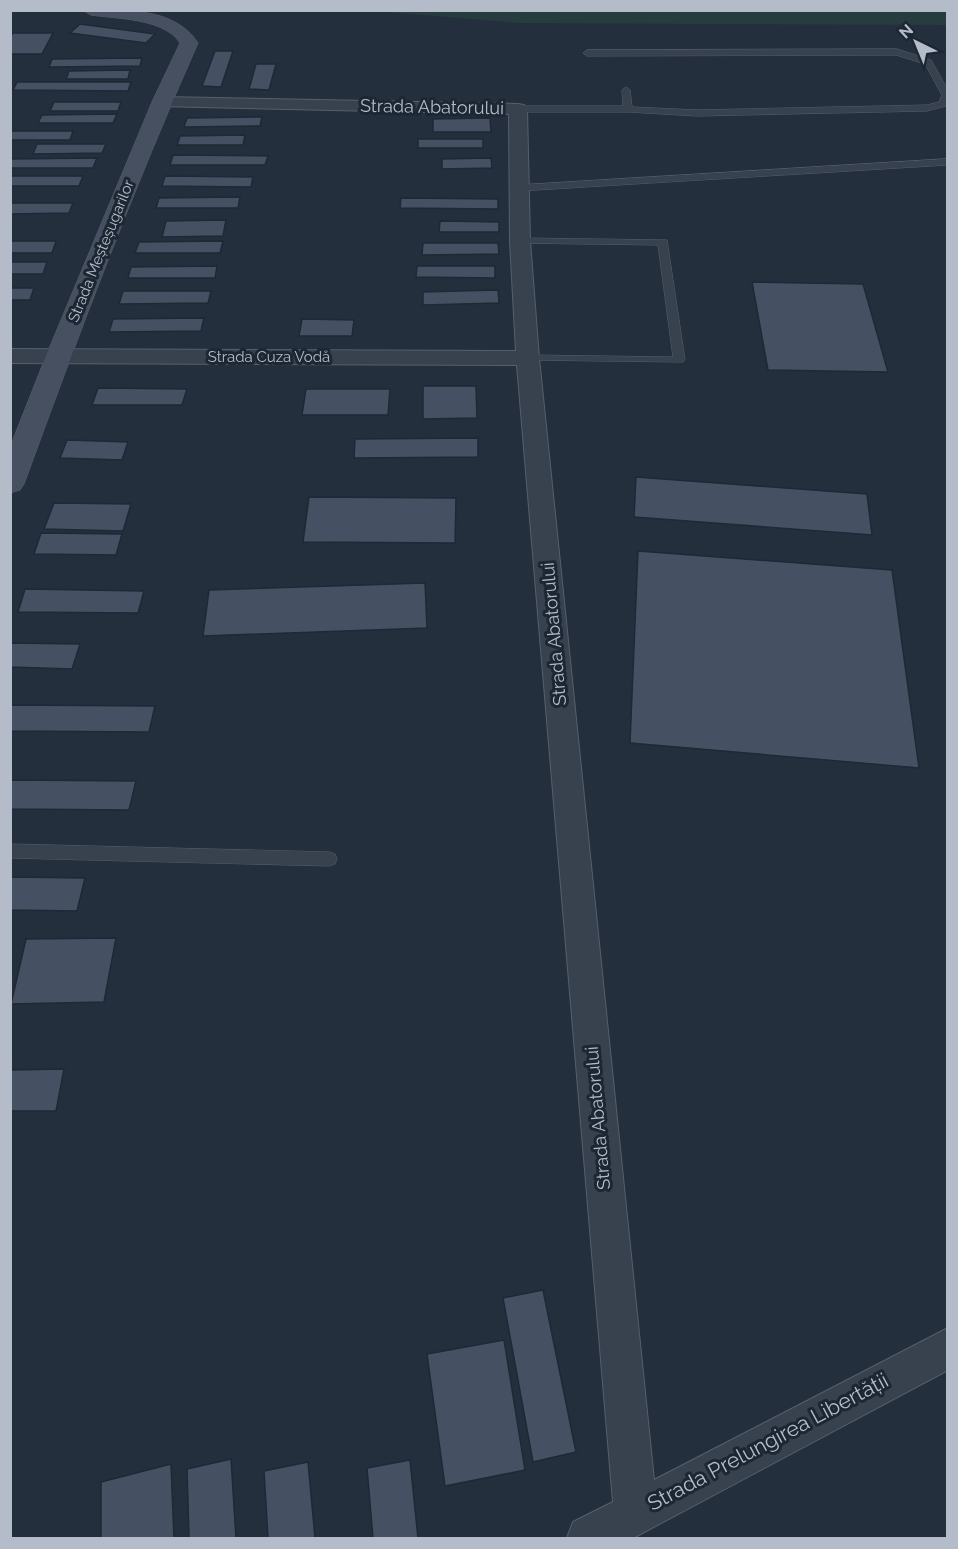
<svg xmlns="http://www.w3.org/2000/svg" width="958" height="1549" font-family="Raleway,sans-serif">
	<style>
		.green { fill: #263c3f }
		.building { fill: #455162; stroke: #1f2835; stroke-width: 1.5 }
		.lines { fill: none; stroke-linecap: round; stroke-linejoin: round }
		.lane-casing { stroke: #565f6c; stroke-width: 1 }
		.street-casing { stroke: #565f6c; stroke-width: 2 }
		.secondary-casing { stroke: #565f6c; stroke-width: 1 }
		.lane { fill: #38414e; fill-rule: evenodd }
		.street { fill: #38414e; fill-rule: evenodd }
		.secondary { fill: #465061; fill-rule: evenodd }
		.labels { text-anchor: middle; stroke-width: 6; stroke-linejoin: round; paint-order: stroke }
		.far-street-label { font-size: 15px; fill: #b4bcc9; stroke: #1d2633 }
		.street-label { font-size: 18px; fill: #b4bcc9; stroke: #1d2633 }
		.near-street-label { font-size: 21px; fill: #b4bcc9; stroke: #1d2633 }
	</style>
	<rect width="100%" height="100%" fill="#242f3e"/>
	<path class="green" d="M 947,10 L 947,25 L 518,23 L 375,11 Z"/>
	<path class="building" d="M 80,24 L 155,34 L 146,43 L 70,33 Z
		M 13,33 L 53,33 L 42,54 L 10,54 L 10,37 Z
		M 215,51 L 233,51 L 221,87 L 202,86 Z
		M 142,58 L 140,66 L 49,67 L 52,59 Z
		M 256,64 L 276,64 L 269,90 L 249,89 Z
		M 130,70 L 128,79 L 66,79 L 69,71 Z
		M 17,82 L 131,82 L 128,91 L 13,90 Z
		M 54,102 L 121,102 L 118,111 L 50,111 Z
		M 117,114 L 113,123 L 38,123 L 42,115 Z
		M 262,117 L 260,126 L 184,127 L 187,118 Z
		M 490,118 L 491,132 L 433,132 L 433,119 Z
		M 10,131 L 73,131 L 70,140 L 10,140 Z
		M 245,135 L 243,145 L 177,145 L 180,136 Z
		M 418,139 L 483,139 L 483,148 L 418,148 Z
		M 37,144 L 106,144 L 102,153 L 33,154 Z
		M 173,155 L 268,156 L 265,165 L 170,165 Z
		M 97,158 L 93,168 L 10,168 L 11,159 Z
		M 491,158 L 492,168 L 442,169 L 442,159 Z
		M 10,176 L 83,176 L 79,186 L 10,186 Z
		M 165,176 L 253,177 L 251,187 L 162,186 Z
		M 240,197 L 238,208 L 156,208 L 159,198 Z
		M 401,198 L 498,199 L 498,209 L 400,208 Z
		M 10,203 L 73,203 L 69,213 L 10,214 Z
		M 226,220 L 223,236 L 162,237 L 166,221 Z
		M 440,221 L 499,222 L 499,232 L 439,232 Z
		M 10,241 L 56,241 L 52,253 L 10,253 Z
		M 223,241 L 220,253 L 135,253 L 139,242 Z
		M 423,243 L 498,243 L 499,254 L 422,255 Z
		M 10,262 L 47,262 L 43,274 L 10,274 Z
		M 217,266 L 215,278 L 128,278 L 131,267 Z
		M 417,266 L 495,266 L 495,278 L 416,277 Z
		M 752,282 L 863,284 L 888,372 L 768,370 Z
		M 10,288 L 34,288 L 30,300 L 10,300 Z
		M 498,290 L 499,303 L 423,305 L 423,292 Z
		M 123,291 L 211,291 L 208,303 L 119,304 Z
		M 204,318 L 201,331 L 109,332 L 113,319 Z
		M 302,319 L 354,320 L 352,336 L 299,336 Z
		M 423,386 L 476,386 L 477,418 L 423,419 Z
		M 98,388 L 187,389 L 182,405 L 92,405 Z
		M 306,389 L 390,389 L 388,415 L 302,415 Z
		M 478,438 L 478,457 L 354,458 L 355,439 Z
		M 67,440 L 128,442 L 122,460 L 60,458 Z
		M 636,477 L 867,494 L 872,535 L 634,517 Z
		M 309,497 L 456,498 L 455,543 L 303,542 Z
		M 54,503 L 131,504 L 123,531 L 44,529 Z
		M 41,533 L 122,534 L 116,555 L 34,554 Z
		M 638,551 L 892,570 L 919,768 L 630,743 Z
		M 425,583 L 427,628 L 203,636 L 209,590 Z
		M 25,589 L 144,591 L 138,613 L 18,612 Z
		M 10,643 L 80,644 L 72,669 L 10,667 Z
		M 10,705 L 155,706 L 149,732 L 10,731 Z
		M 10,780 L 136,781 L 129,810 L 10,809 Z
		M 10,877 L 85,878 L 77,911 L 10,910 Z
		M 116,938 L 104,1002 L 11,1004 L 26,939 Z
		M 64,1069 L 56,1111 L 10,1111 L 10,1070 Z
		M 543,1290 L 576,1452 L 533,1462 L 503,1298 Z
		M 504,1340 L 525,1470 L 445,1486 L 427,1354 Z
		M 231,1459 L 236,1538 L 189,1538 L 187,1469 Z
		M 410,1460 L 418,1538 L 373,1538 L 367,1468 Z
		M 308,1462 L 315,1538 L 268,1538 L 264,1471 Z
		M 171,1464 L 174,1538 L 101,1538 L 101,1482 Z"/>
	<g class="lines">
		<defs>
			<path id="lane" d="M 897,49 L 931,60 L 948,90 L 946,106 L 927,111 L 697,116 L 628,112 L 518,112 L 514,109 L 518,106 L 623,106 L 622,90 L 626,87 L 630,90 L 632,107 L 697,110 L 927,105 L 939,102 L 942,95 L 925,64 L 896,55 L 587,56 L 583,53 L 587,50 Z
				M 948,159 L 948,165 L 519,191 L 514,188 L 519,185 Z
				M 520,238 L 667,240 L 685,360 L 683,362 L 524,360 L 522,358 L 528,355 L 673,357 L 658,245 L 516,243 L 516,239 Z
				M 10,844 L 329,852 L 335,854 L 337,859 L 335,864 L 329,866 L 10,858 Z"/>
			<path id="street" d="M 162,97 L 518,104 L 524,105 L 527,109 L 530,241 L 539,358 L 654,1480 L 948,1328 L 948,1370 L 633,1538 L 567,1538 L 573,1522 L 613,1502 L 517,365 L 10,363 L 10,349 L 516,351 L 510,241 L 509,114 L 156,106 L 153,102 L 156,98 Z"/>
			<path id="secondary" d="M 83,10 C 122,10 174,6 198,43 C 134,187 78,336 24,484 L 20,490 L 10,493 L 10,447 L 46,356 L 152,102 L 180,43 C 164,18 117,19 91,15 Z"/>
		</defs>
		<use href="#lane" class="lane-casing"/>
		<use href="#street" class="street-casing"/>
		<use href="#secondary" class="secondary-casing"/>
		<use href="#lane" class="lane"/>
		<use href="#street" class="street"/>
		<use href="#secondary" class="secondary"/>
	</g>
	<g class="labels">
		<g class="far-street-label">
			<text transform="translate(101 251) rotate(-68)" y="5">Strada Meșteșugarilor</text>
			<text x="269" y="362">Strada Cuza Vodă</text>
		</g>
		<g class="street-label">
			<text transform="translate(432 107) rotate(1)" y="6">Strada Abatorului</text>
			<text transform="translate(554 634) rotate(-95)" y="6">Strada Abatorului</text>
			<text transform="translate(598 1118) rotate(-95)" y="6">Strada Abatorului</text>
		</g>
		<g class="near-street-label">
			<text transform="translate(768 1442) rotate(-28)" y="7">Strada Prelungirea Libertății</text>
		</g>
	</g>
	<rect width="958" height="1549" fill="none" stroke="#b4bcc9" stroke-width="24"/>
	<g transform="translate(916 42) rotate(317)" stroke="#1d2633" stroke-width="4.5" paint-order="stroke">
	<path d="M0-4.5L10 22L0 15L-10 22Z" fill="#b4bcc9"/>
	<text y="-9" font-size="16" font-weight="bold" text-anchor="middle" fill="#b4bcc9">N</text>
	</g>
</svg>
